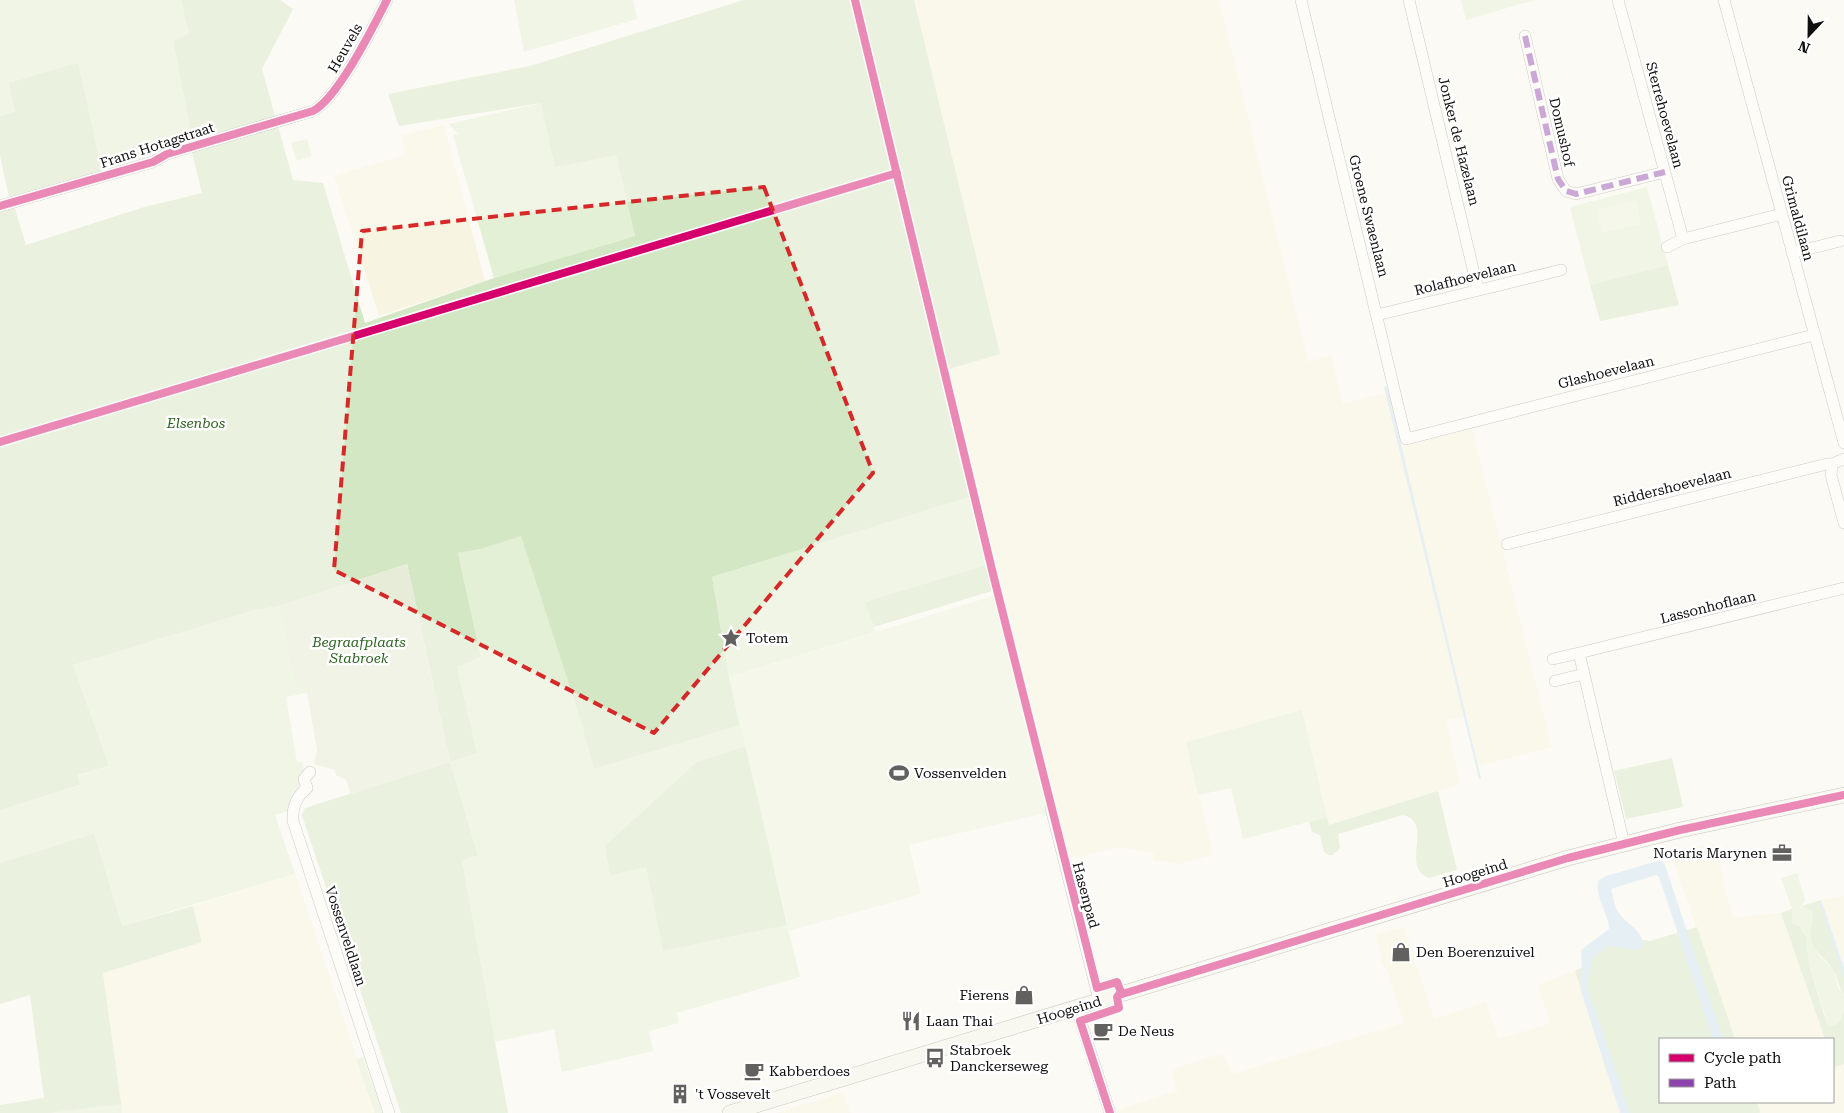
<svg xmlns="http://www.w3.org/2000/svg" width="1844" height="1113" font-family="'Roboto Serif',serif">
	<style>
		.farmland { fill: #f7f5e1 }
		.green { fill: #e4f0d5 }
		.forest { fill: #d4e7c4 }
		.cemetery { fill: #e7ecd8 }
		.pitch { fill: #eef4df }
		.water { fill: #cce5f3 }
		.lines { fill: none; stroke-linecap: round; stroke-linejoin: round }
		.stream { stroke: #cce5f3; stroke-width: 2.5 }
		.minor-casing { stroke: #959592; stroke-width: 12 }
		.secondary-casing { stroke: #8c8b89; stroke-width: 16 }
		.minor { stroke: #fefefd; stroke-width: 11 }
		.secondary { stroke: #f4f4eb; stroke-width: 15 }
		.quiet { stroke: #8e44ad; stroke-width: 6; stroke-dasharray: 12 6; stroke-linecap: butt }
		.cycleway-casing { stroke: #fff; stroke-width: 11 }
		.cycleway { stroke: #d6006c; stroke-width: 8 }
		.marked { fill: none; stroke: #d62828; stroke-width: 4; stroke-dasharray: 10 6; stroke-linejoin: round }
		.labels { text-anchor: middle; stroke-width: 5; stroke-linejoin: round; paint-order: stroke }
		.street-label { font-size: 14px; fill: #0f0f0f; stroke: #fff }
		.park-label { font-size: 14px; font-style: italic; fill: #2e6421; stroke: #fff }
		.poi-label { font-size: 14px; fill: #0f0f0f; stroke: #fff; text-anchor: start }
	</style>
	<rect width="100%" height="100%" fill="#fbfaf4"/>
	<path class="farmland" d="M 914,0 L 1219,0 L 1308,362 L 1331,355 L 1343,404 L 1389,392 L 1402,447 L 1472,429 L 1552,747 L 1478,766 L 1467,716 L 1446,720 L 1460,784 L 1329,825 L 1302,711 L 1186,742 L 1213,855 L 1178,864 L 1153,860 L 1154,853 L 1121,847 L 1068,859 L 949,368 L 1000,354 Z
		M 444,125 L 485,281 L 379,316 L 334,176 L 406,155 L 401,136 Z
		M 1715,843 L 1732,918 L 1781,913 L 1825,1039 L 1735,1039 L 1671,853 Z
		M 295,874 L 375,1113 L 122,1113 L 103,973 L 202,942 L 193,906 Z
		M 1844,896 L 1844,969 L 1821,900 Z
		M 1404,927 L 1434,1019 L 1486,1002 L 1498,1039 L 1550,1024 L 1538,985 L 1575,971 L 1622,1113 L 1107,1113 L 1178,1091 L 1171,1070 L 1223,1053 L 1232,1074 L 1404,1023 L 1386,967 L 1384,968 L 1381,960 L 1383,959 L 1375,935 Z
		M 1833,1062 L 1835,1067 L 1844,1064 L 1844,1113 L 1760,1113 L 1757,1102 L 1833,1102 Z
		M 844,1092 L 850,1113 L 776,1113 Z"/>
	<path class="green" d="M 0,0 L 181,0 L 189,34 L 173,41 L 193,142 L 102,172 L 77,63 L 15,112 L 0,116 Z
		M 514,0 L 633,0 L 637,19 L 524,52 Z
		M 1461,0 L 1535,0 L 1466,20 Z
		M 541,103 L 616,155 L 635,236 L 494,278 L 453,135 L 458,134 L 449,124 Z
		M 307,139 L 312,156 L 297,161 L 291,143 Z
		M 1647,187 L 1668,265 L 1590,285 L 1570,207 Z
		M 969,497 L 986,565 L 866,602 L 875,632 L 729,677 L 712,577 Z
		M 521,535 L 581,722 L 594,769 L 740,725 L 746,746 L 697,762 L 646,867 L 663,951 L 787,925 L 800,977 L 677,1013 L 679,1023 L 649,1031 L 653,1051 L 562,1072 L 554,1029 L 495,1042 L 462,859 L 478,854 L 450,762 L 477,753 L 457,667 L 481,657 L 458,553 L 481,549 Z
		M 279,606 L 295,689 L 306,687 L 307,693 L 286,697 L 297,762 L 303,762 L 304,770 L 301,780 L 289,811 L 275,815 L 295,874 L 122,926 L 0,863 L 0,810 L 78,786 L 76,776 L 109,766 L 73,665 L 255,610 Z
		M 1302,710 L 1327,817 L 1243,839 L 1231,788 L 1198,795 L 1186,742 Z
		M 1797,873 L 1805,900 L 1802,906 L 1812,911 L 1814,917 L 1811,939 L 1818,954 L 1833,969 L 1838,987 L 1844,995 L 1844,1013 L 1840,1021 L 1834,1026 L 1827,1025 L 1825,1021 L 1826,1018 L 1809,965 L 1806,937 L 1792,923 L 1792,909 L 1781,878 Z
		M 363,1057 L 383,1113 L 375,1113 L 356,1059 Z
		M 121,1104 L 122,1113 L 51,1113 Z"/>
	<path class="forest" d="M 181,0 L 280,0 L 293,9 L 262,69 L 293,180 L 323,183 L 365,323 L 494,278 L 635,236 L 616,155 L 555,167 L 541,103 L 399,126 L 388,94 L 530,66 L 744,0 L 851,0 L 870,78 L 877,76 L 858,0 L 914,0 L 1000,354 L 939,372 L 969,497 L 712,577 L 729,677 L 740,725 L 594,769 L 581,722 L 521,536 L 481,549 L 458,553 L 481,657 L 457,667 L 477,753 L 450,762 L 478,855 L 462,860 L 508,1113 L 401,1113 L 302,815 L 305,808 L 450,762 L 407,564 L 279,606 L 255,610 L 73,665 L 109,766 L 77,775 L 80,785 L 0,810 L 0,210 L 11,206 L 0,156 L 0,116 L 15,112 L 9,83 L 78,63 L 102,172 L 12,199 L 26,245 L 141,208 L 202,193 L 192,153 L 193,142 L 173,41 L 189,34 Z
		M 1668,265 L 1679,305 L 1600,321 L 1590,285 Z
		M 986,565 L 992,591 L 874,627 L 865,602 Z
		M 746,746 L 787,925 L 663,951 L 646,867 L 610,875 L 605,846 L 697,762 Z
		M 1672,758 L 1683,807 L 1626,819 L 1614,771 Z
		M 1438,791 L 1457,870 L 1429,878 C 1399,867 1435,823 1403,815 L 1338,834 L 1340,848 L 1333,855 L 1329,855 L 1324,852 L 1320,835 L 1312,832 L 1309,822 L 1327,817 L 1329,825 Z
		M 94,834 L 122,926 L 193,906 L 202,942 L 103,973 L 121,1104 L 51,1113 L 0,1113 L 0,1105 L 44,1098 L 30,995 L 0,1004 L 0,863 Z
		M 1821,900 L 1844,969 L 1844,995 C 1838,986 1838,978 1833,970 C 1827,958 1813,953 1811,938 C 1810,928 1815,920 1812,911 L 1802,906 Z
		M 1792,909 L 1792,923 L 1799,926 L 1806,937 L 1809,965 L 1827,1024 L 1834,1026 L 1840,1021 L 1844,1012 L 1844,1064 L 1835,1067 L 1833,1039 L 1825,1039 L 1781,913 Z
		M 1697,927 L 1735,1039 L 1660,1039 L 1660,1102 L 1757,1102 L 1760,1113 L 1622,1113 L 1575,971 L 1581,968 L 1597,948 L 1631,938 L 1650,941 Z"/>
	<path class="cemetery" d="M 407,564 L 450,762 L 351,794 L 346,780 L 336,775 L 335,770 L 314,764 L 317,750 L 306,687 L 295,689 L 279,606 Z"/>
	<path class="pitch" d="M 1636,200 L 1641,224 L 1602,233 L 1597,210 Z
		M 1003,593 L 1057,816 L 1050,818 L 1041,814 L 909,845 L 921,894 L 789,931 L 729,677 Z"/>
	<path class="water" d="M 1387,386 L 1481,778 L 1479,779 L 1384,387 Z
		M 1661,860 L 1665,865 L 1723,1039 L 1713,1039 L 1659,877 L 1656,875 L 1611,889 C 1613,896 1614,905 1618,912 C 1625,924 1645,930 1643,947 L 1637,950 L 1607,946 L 1593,958 L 1587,986 L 1630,1113 L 1620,1113 L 1580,988 L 1582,969 L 1581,950 L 1609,929 C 1609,914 1593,894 1599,880 L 1606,876 Z
		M 1822,902 L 1844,968 L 1844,978 L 1820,905 Z"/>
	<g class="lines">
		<path class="stream" d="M 853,0 L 893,170
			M 896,181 L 947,398
			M 950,410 L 987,559
			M 991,578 L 994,588"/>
		<defs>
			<path id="minor" d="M 1301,0 L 1406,439 L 1814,335
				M 1409,0 L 1478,290
				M 1618,0 L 1683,239
				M 1724,0 L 1844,443
				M 1525,36 L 1558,179 L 1566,191 L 1576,194 L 1665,172
				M 0,206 L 153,162 L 167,154 L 313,111 C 338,98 373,27 387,0
				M 1667,247 L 1683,239 L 1782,214
				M 1792,253 L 1840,241
				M 1377,315 L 1561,270
				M 1832,464 L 1831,475 L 1844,523
				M 1507,544 L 1827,464 L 1832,464 L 1844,459
				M 1579,653 L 1844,588
				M 1553,659 L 1579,653 L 1624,844
				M 1555,681 L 1584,674
				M 310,772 L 304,779 L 307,788 C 296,797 292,807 293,821 L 389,1113
				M 1051,808 L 1099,1000
				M 1076,1007 L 1110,1113"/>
			<path id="secondary" d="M 730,1113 L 1568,858 L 1680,830 L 1844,795"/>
		</defs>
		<use href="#minor" class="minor-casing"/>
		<use href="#secondary" class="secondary-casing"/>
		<use href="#minor" class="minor"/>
		<use href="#secondary" class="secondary"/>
		<path class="quiet" d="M 1525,36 L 1558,179 L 1566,191 L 1576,194 L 1665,172"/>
		<defs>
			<path id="cycleway" d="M 855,0 L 993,574 L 1097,988 L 1117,982 L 1121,992 L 1117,997 L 1119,1008 L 1080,1021 L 1110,1113
				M 0,206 L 153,162 L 167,154 L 313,111 C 338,98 373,27 387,0
				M 0,442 L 897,173
				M 1119,995 L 1568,858 L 1680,830 L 1844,795"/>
		</defs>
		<use href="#cycleway" class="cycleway-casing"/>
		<use href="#cycleway" class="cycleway"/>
	</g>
	<path d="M0 0H1844V1113H0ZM 764,187 L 873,473 L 654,733 L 334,570 L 362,231 Z" fill="#fbfaf4" fill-opacity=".55" fill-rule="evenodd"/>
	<path class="marked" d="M 764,187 L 873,473 L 654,733 L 334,570 L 362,231 Z"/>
	<defs>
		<symbol id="sight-bare" viewBox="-9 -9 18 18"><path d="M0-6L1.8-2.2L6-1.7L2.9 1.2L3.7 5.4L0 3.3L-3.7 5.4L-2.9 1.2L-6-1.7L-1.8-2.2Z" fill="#62615f" stroke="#fff" stroke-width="2.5" paint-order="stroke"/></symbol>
		<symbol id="stadium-bare" viewBox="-9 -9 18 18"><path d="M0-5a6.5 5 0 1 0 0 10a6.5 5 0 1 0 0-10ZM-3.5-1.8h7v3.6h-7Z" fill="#62615f" stroke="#fff" stroke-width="2.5" paint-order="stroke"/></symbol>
		<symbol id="office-bare" viewBox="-9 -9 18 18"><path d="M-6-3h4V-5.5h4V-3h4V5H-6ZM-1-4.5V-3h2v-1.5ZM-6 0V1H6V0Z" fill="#62615f" stroke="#fff" stroke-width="2.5" paint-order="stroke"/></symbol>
		<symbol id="shop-bare" viewBox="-9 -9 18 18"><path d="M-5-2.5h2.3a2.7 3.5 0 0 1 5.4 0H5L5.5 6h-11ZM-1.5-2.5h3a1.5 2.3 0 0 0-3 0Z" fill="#62615f" stroke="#fff" stroke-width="2.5" paint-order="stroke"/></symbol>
		<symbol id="restaurant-bare" viewBox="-9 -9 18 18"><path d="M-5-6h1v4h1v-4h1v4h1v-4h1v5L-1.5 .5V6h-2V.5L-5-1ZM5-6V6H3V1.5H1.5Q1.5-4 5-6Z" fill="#62615f" stroke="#fff" stroke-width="2.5" paint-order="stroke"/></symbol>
		<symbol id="cafe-bare" viewBox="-9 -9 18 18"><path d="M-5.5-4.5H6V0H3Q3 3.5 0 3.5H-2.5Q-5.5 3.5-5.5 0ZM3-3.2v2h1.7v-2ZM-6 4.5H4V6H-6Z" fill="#62615f" stroke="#fff" stroke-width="2.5" paint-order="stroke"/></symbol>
		<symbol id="bus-bare" viewBox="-9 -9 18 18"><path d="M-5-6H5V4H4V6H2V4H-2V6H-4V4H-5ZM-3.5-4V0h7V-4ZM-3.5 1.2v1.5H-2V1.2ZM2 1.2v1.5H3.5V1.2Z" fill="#62615f" stroke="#fff" stroke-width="2.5" paint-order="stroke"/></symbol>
		<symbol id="building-bare" viewBox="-9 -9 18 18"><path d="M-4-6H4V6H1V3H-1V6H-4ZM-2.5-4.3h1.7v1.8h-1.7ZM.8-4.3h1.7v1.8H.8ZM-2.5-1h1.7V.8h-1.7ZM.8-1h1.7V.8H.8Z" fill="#62615f" stroke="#fff" stroke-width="2.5" paint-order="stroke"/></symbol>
	</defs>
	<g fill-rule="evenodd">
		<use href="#sight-bare" x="717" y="624" width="28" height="28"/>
		<use href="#stadium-bare" x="885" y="759" width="28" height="28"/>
		<use href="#office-bare" x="1768" y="839" width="28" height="28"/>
		<use href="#shop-bare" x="1387" y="938" width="28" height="28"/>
		<use href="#shop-bare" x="1010" y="981" width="28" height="28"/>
		<use href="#restaurant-bare" x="897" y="1007" width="28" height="28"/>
		<use href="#cafe-bare" x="1089" y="1017" width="28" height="28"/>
		<use href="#bus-bare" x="921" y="1044" width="28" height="28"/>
		<use href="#cafe-bare" x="740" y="1057" width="28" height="28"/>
		<use href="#building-bare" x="666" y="1080" width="28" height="28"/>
	</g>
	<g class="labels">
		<g class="street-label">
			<text transform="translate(345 48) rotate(-60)" y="5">Heuvels</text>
			<text transform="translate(1665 115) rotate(75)" y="5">Sterrehoevelaan</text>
			<text transform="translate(1562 132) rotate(77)" y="5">Domushof</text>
			<text transform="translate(1459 141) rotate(76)" y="5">Jonker de Hazelaan</text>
			<text transform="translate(157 145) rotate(-18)" y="5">Frans Hotagstraat</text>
			<text transform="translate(1369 216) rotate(76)" y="5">Groene Swaenlaan</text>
			<text transform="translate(1798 218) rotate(75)" y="5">Grimaldilaan</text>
			<text transform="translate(1465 278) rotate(-14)" y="5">Rolafhoevelaan</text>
			<text transform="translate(1606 372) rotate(-14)" y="5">Glashoevelaan</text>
			<text transform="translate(1672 487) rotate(-14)" y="5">Riddershoevelaan</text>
			<text transform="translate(1708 607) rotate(-14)" y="5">Lassonhoflaan</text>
			<text transform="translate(1475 873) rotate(-17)" y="5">Hoogeind</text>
			<text transform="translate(1086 895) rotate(75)" y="5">Hasenpad</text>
			<text transform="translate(346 936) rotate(72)" y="5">Vossenveldlaan</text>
			<text transform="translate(1069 1010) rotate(-17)" y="5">Hoogeind</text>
		</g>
		<g class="park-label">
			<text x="196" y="428">Elsenbos</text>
			<text x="359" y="647">Begraafplaats<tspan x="359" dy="16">Stabroek</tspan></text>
		</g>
		<g class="poi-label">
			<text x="746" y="643">Totem</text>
			<text x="914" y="778">Vossenvelden</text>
			<text x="1767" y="858" text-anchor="end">Notaris Marynen</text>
			<text x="1416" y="957">Den Boerenzuivel</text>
			<text x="1009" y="1000" text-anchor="end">Fierens</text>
			<text x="926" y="1026">Laan Thai</text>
			<text x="1118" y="1036">De Neus</text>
			<text x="950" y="1055">Stabroek<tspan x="950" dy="16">Danckerseweg</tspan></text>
			<text x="769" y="1076">Kabberdoes</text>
			<text x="695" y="1099">'t Vossevelt</text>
		</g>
	</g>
	<rect x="1659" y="1038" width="175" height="65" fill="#ffffff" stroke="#9f9f9f"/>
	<rect x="1669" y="1054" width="25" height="8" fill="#d6006c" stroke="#9f9f9f"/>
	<text x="1704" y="1063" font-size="15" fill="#0f0f0f">Cycle path</text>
	<rect x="1669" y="1079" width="25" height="8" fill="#8e44ad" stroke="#9f9f9f"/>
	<text x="1704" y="1088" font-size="15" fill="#0f0f0f">Path</text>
	<g transform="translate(1809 35) rotate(202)" stroke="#ffffff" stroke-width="4" paint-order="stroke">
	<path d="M0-4L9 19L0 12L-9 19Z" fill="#0f0f0f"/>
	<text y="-8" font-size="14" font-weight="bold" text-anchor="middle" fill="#0f0f0f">N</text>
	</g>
</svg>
